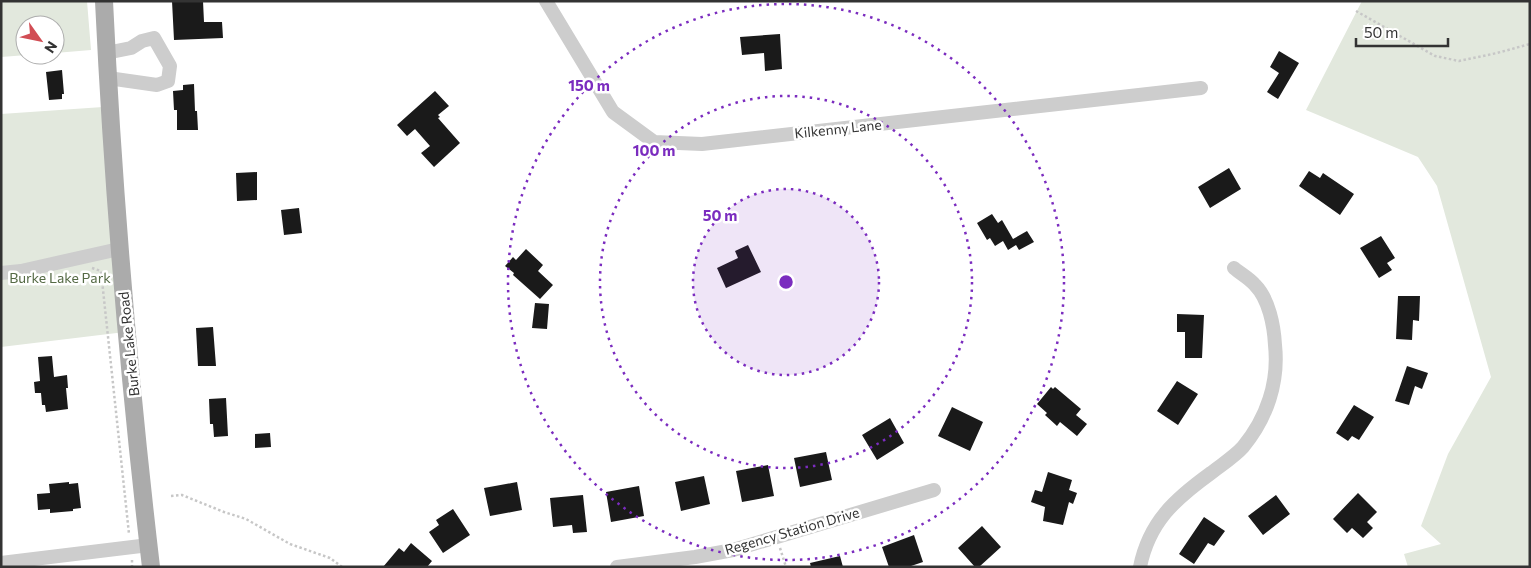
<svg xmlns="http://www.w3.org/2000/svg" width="1531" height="568" font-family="Commissioner,sans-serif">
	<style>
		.green { fill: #e2e8dd }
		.building { fill: #1a1a1a }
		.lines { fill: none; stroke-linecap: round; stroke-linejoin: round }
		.path { stroke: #c7c7c7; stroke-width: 2.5; stroke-dasharray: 2.5 2.5; stroke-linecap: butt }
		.minor { stroke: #cdcdcd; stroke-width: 14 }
		.major { stroke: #ababab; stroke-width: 18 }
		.ring { fill: none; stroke: #7b2cbf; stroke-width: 2.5; stroke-dasharray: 2.5 5 }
		.labels { text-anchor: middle; stroke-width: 5; stroke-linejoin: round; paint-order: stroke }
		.street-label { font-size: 14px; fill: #333; stroke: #fff }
		.park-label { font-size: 14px; fill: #556a45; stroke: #fff }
		.centre { fill: #7b2cbf; stroke: #fff; stroke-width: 2.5 }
		.ring-label { font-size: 15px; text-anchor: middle; font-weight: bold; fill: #7b2cbf; stroke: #fff; stroke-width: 5; stroke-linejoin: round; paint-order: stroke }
	</style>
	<rect width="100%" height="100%" fill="#fff"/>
	<path class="green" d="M 1,1 L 87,1 L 91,50 L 55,53 L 55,25 L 25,25 L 25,55 L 27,55 L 1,57 Z
		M 1362,1 L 1530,1 L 1530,567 L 1408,567 L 1404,554 L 1441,544 L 1421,526 L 1448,454 L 1491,377 L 1437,186 L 1418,157 L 1306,110 Z
		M 103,107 L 125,332 L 1,347 L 1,114 Z"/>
	<path class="building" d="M 172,1 L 203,1 L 204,22 L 222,22 L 223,38 L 174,40 Z
		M 780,34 L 782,69 L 765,71 L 764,53 L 742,55 L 740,37 Z
		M 1279,51 L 1299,63 L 1278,99 L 1267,92 L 1279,73 L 1270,67 Z
		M 62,70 L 64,94 L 62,94 L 62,99 L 49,100 L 46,72 Z
		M 194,84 L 195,111 L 197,111 L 198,130 L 177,130 L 177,110 L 174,110 L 173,91 L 183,90 L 183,85 Z
		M 435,91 L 449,106 L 438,115 L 440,117 L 438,118 L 460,143 L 434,167 L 421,153 L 430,146 L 415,129 L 407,136 L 397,125 Z
		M 1229,168 L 1241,189 L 1210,208 L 1198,187 Z
		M 1309,171 L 1320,178 L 1323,173 L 1354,194 L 1340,215 L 1299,186 Z
		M 257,172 L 257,200 L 237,201 L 236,173 Z
		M 299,208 L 302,233 L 284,235 L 281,210 Z
		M 992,214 L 998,223 L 1002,220 L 1013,239 L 1027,231 L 1034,242 L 1019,250 L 1016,245 L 1008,250 L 1003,241 L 995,246 L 990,238 L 987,240 L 977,223 Z
		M 1381,236 L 1395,258 L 1387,263 L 1392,270 L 1379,278 L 1360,248 Z
		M 748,245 L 761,272 L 726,288 L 717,268 L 738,258 L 735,251 Z
		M 526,249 L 543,265 L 538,271 L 553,285 L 540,299 L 513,275 L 514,273 L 505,266 L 513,257 L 516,260 Z
		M 1398,296 L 1420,296 L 1419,321 L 1413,320 L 1412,340 L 1396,339 Z
		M 535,303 L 549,304 L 547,329 L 532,328 Z
		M 1177,314 L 1204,315 L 1202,358 L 1185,358 L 1185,332 L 1177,332 Z
		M 213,327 L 216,366 L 198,366 L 196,328 Z
		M 52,356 L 54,377 L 67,375 L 68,388 L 66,388 L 68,409 L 46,412 L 45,405 L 42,405 L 41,393 L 35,393 L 34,382 L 40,381 L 38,357 Z
		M 1407,366 L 1428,373 L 1422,389 L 1415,386 L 1409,405 L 1395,401 Z
		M 1177,381 L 1198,394 L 1178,425 L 1157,411 Z
		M 1051,387 L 1053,389 L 1055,387 L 1081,409 L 1076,415 L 1087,424 L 1077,436 L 1060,422 L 1057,426 L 1045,415 L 1047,413 L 1037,404 Z
		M 226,398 L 228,436 L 214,437 L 213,424 L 210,424 L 209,399 Z
		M 1354,405 L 1374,417 L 1359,440 L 1352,436 L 1348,441 L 1336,433 Z
		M 952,407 L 983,422 L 970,451 L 938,436 Z
		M 890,418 L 904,443 L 877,460 L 862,435 Z
		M 270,433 L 271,447 L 255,448 L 255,434 Z
		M 826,452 L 832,480 L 800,487 L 794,458 Z
		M 768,465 L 774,496 L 742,502 L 736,471 Z
		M 1048,472 L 1072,480 L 1069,490 L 1077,493 L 1073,504 L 1069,502 L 1063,525 L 1043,521 L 1045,507 L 1031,502 L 1035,490 L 1042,492 Z
		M 704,476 L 710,504 L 681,511 L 675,482 Z
		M 69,482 L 69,484 L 78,483 L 81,508 L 73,509 L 73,511 L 50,513 L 50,509 L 38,510 L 37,494 L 50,493 L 49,484 Z
		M 517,482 L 522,510 L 490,516 L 484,488 Z
		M 639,486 L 644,516 L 611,522 L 606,492 Z
		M 1358,493 L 1377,512 L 1367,522 L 1373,528 L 1363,538 L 1352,528 L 1347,533 L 1333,519 Z
		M 583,495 L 587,532 L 573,533 L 572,525 L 553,527 L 550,498 Z
		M 1276,495 L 1290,514 L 1263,535 L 1248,516 Z
		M 453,509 L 470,535 L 443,553 L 429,532 L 439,525 L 436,520 Z
		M 1204,517 L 1225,531 L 1214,546 L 1208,543 L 1194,564 L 1179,554 Z
		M 982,526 L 1001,547 L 979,567 L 975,567 L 958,548 Z
		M 914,535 L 923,562 L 908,567 L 889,567 L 882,547 Z
		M 411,543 L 432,561 L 427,567 L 383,567 L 399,548 L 404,552 Z
		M 840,556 L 843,567 L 811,567 L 810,563 Z"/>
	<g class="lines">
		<path class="path" d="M 1356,11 L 1435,56 L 1459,61 L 1497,53 L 1530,44
			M 92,268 L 101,271 L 129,534
			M 171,496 L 182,495 L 224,512 L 246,519 L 290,544 L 330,558 L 342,567
			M 780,548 L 786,567
			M 132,560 L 132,567"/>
		<path class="minor" d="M 546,1 L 613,112 L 654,142 L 702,144 L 1201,88
			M 106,53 L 131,48 L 142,41 L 154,38 L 170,66 L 168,81 L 157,85 L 108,78
			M 1,273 L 21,271 L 119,249
			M 1,563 L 149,545
			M 617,567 L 695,557 L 733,550 L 934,490
			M 1140,567 C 1149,522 1175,499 1211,473 C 1221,465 1234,457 1243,447 C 1267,418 1279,382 1275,345 C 1274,326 1269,299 1255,285 C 1249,278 1241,274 1234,268"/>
		<path class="major" d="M 104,1 C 113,190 129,379 151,567"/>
	</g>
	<circle cx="786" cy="282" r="93" fill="#7b2cbf" fill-opacity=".12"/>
	<g class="ring">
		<circle cx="786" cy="282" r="93"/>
		<circle cx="786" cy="282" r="186"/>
		<circle cx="786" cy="282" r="278"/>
	</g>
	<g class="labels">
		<g class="street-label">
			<text transform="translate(838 129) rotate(-6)" y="5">Kilkenny Lane</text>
			<text transform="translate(129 344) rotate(-96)" y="5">Burke Lake Road</text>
			<text transform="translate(792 531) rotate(-16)" y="5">Regency Station Drive</text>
		</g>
		<g class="park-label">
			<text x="60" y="283">Burke Lake Park</text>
		</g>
	</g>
	<circle cx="786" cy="282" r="8" class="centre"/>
	<g class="ring-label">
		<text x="589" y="91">150 m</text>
		<text x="654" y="156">100 m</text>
		<text x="720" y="221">50 m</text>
	</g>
	<rect width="1531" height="568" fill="none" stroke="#333333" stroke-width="5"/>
	<g transform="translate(40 40) rotate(123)"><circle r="24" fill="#ffffff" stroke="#adadad"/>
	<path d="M0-4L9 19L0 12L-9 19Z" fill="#d14d54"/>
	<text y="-8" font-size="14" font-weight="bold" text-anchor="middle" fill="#333333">N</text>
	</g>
	<path d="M1356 38v8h92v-8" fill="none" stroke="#333333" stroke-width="2.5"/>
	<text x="1364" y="38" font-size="15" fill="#333333" stroke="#ffffff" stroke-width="4" paint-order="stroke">50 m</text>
</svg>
